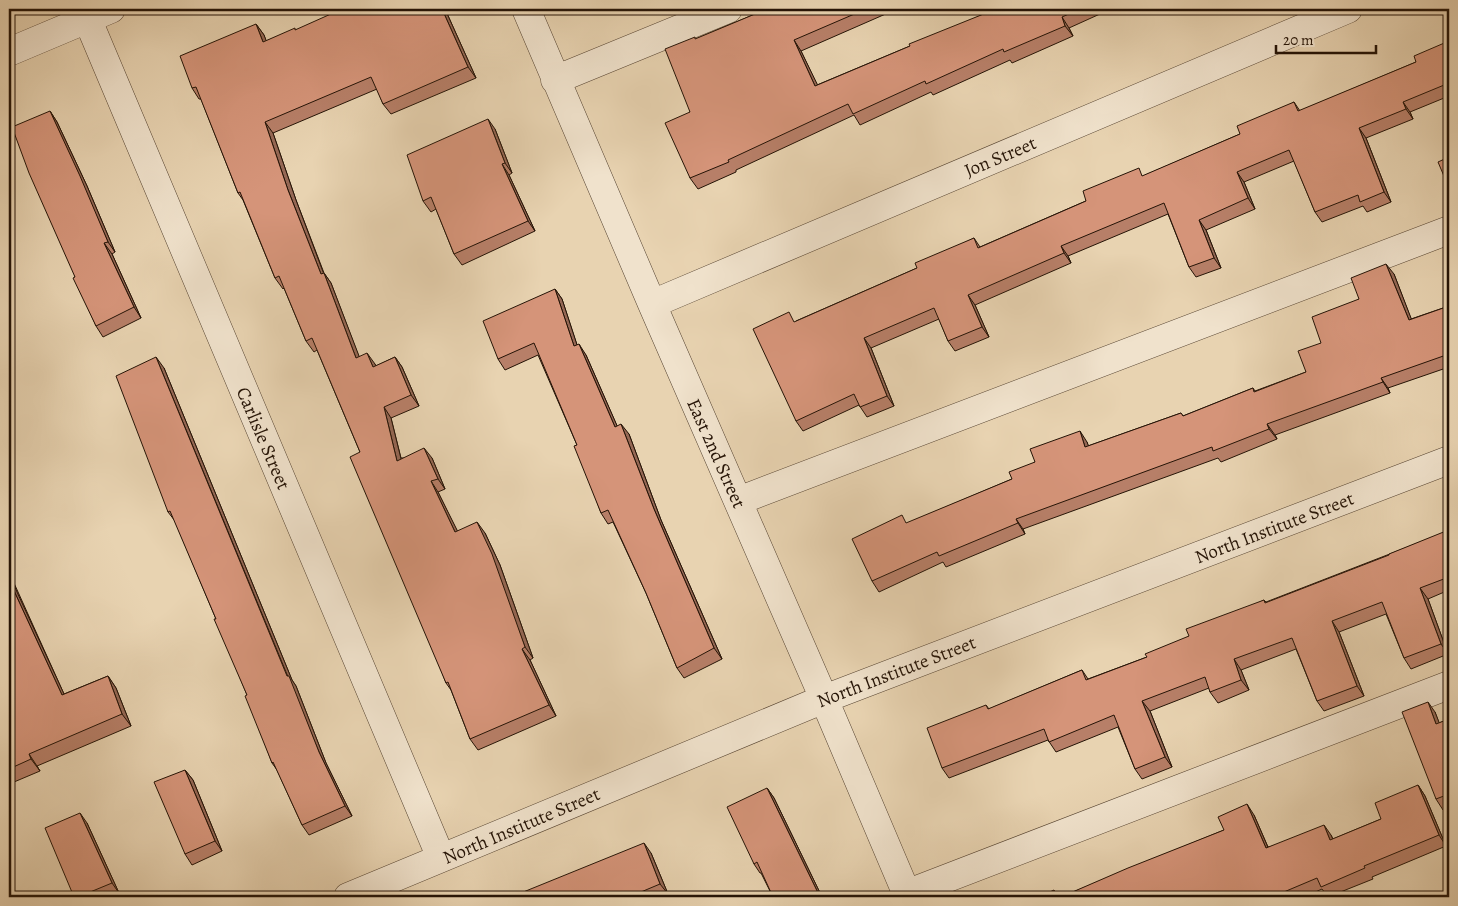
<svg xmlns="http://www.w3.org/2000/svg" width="1458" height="906" font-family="Alegreya,serif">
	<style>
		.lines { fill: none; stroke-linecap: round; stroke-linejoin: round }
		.minor-casing { stroke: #554331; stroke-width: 29 }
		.minor { stroke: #f0e2cc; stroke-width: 28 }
		.wall { fill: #b77f68; stroke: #241306 }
		.shaded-wall { fill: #956855; stroke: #241306 }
		.building { fill: #d59479; stroke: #241306 }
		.labels { text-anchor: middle; stroke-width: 4; stroke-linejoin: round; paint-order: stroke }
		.street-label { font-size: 19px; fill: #241306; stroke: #f0e2cc }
	</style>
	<rect width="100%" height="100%" fill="#e8d3b1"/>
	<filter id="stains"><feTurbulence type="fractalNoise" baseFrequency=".004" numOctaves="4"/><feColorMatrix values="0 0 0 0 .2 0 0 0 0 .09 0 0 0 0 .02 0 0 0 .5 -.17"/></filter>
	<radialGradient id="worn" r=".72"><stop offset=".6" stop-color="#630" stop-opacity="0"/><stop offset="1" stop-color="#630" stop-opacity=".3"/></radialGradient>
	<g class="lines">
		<defs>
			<path id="minor" d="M 526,9 L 652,304 L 824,699 L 908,897
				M 87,18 L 441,858
				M 9,52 L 111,9
				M 555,80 L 728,9
				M 652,304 L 1348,9
				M 738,501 L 1449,230
				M 906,894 L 1449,685
				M 348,897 L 824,699 L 1449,460"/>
		</defs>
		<use href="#minor" class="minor-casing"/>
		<use href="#minor" class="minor"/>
	</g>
	<path class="wall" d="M 445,9 L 476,78 L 391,114 L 383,104 L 377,89 L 273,133 L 296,200 L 324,273 L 331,283 L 359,357 L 375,364 L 376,366 L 395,357 L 402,367 L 419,406 L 391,418 L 401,458 L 432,458 L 445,489 L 438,492 L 457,531 L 485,533 L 500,565 L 533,658 L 530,660 L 556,716 L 478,750 L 470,739 L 451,690 L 446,683 L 360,452 L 317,350 L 314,352 L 306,341 L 284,288 L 283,289 L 275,278 L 243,200 L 238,193 L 201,99 L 199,99 L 192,88 L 256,24 L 264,35 L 266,41 L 296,30 Z
		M 767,9 L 897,9 L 801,51 L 817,85 L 910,46 L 996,9 L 1111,9 L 1069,28 L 1073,36 L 1012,63 L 1010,60 L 933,95 L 931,92 L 860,125 L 854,115 L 736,170 L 736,172 L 698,189 L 690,178 L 690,112 L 696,39 Z
		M 1449,41 L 1449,96 L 1410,112 L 1413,119 L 1366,138 L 1391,202 L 1367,212 L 1363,206 L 1322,222 L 1315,212 L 1294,161 L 1244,182 L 1255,209 L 1206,230 L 1221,268 L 1196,277 L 1189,267 L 1168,214 L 1068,256 L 1071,263 L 975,305 L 989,337 L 955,351 L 948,341 L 939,319 L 871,348 L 894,406 L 867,417 L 859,405 L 803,431 L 796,421 L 796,321 L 917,268 L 974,238 L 980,247 L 1240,134 L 1294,102 L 1300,111 L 1416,62 Z
		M 50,111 L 57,122 L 87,186 L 115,252 L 112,254 L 141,318 L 103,337 L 96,326 L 75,277 Z
		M 495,129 L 512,173 L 509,175 L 535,231 L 462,265 L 454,254 L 436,209 L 431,212 L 423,201 Z
		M 1394,274 L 1411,319 L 1449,306 L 1449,367 L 1388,388 L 1390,393 L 1275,435 L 1277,439 L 1221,462 L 1218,458 L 1023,529 L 1025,534 L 946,567 L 943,562 L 879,592 L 872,581 L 908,523 L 1012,479 L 1035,462 L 1087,442 L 1088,446 L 1181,413 L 1183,416 L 1253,388 L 1255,391 L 1306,372 L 1321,343 L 1359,299 Z
		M 555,289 L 562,299 L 577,345 L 586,355 L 617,426 L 629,434 L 661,520 L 722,659 L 684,678 L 677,668 L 646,593 L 613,522 L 608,524 L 601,513 L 577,445 L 538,355 L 505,370 L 498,359 Z
		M 164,368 L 292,680 L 296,686 L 326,763 L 352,816 L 309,835 L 302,825 L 277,770 L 272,763 L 247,695 L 216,619 L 175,521 L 168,512 Z
		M 1449,531 L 1449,590 L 1428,599 L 1448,654 L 1411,669 L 1404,658 L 1386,614 L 1339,632 L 1364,696 L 1324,711 L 1317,701 L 1296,649 L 1241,670 L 1249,690 L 1218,703 L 1210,692 L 1209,688 L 1150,711 L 1172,767 L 1142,779 L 1135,769 L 1118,727 L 1056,752 L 1048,740 L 949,778 L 942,768 L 986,705 L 989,709 L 1082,670 L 1088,679 L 1147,657 L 1264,600 L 1266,602 Z
		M 9,572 L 64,694 L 108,676 L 116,688 L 131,726 L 37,766 L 40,771 L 14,782 L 9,774 L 9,720 L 11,719 L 9,714 Z
		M 1435,712 L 1439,723 L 1449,719 L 1449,808 L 1443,810 L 1436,799 Z
		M 185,770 L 193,780 L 222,851 L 192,865 L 185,854 Z
		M 1418,785 L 1425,796 L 1446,846 L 1372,877 L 1373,879 L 1328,897 L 1322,889 L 1304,897 L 1061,897 L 1224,830 L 1254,815 L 1268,847 L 1331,835 L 1333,839 L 1381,819 Z
		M 767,788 L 774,798 L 822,897 L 773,897 L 761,873 L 760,873 L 754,864 Z
		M 87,823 L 119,893 L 110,897 L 74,897 Z
		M 651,853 L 668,894 L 660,897 L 511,897 Z"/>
	<path class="shaded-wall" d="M 442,9 L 445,9 L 476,78 L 468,67 Z
		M 1062,17 L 1069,28 L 1073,36 L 1065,26 Z
		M 256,24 L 264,35 L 271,53 L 263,42 Z
		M 794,40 L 801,51 L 823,96 L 815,86 Z
		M 1403,102 L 1410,112 L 1413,119 L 1406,109 Z
		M 50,111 L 57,122 L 87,186 L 115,252 L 108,242 Z
		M 488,119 L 495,129 L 512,173 L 505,163 Z
		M 265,122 L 273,133 L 296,200 L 328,285 L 321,274 L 288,190 Z
		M 1359,128 L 1366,138 L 1391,202 L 1384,192 Z
		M 502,164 L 509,175 L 535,231 L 528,221 Z
		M 1237,172 L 1244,182 L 1255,209 L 1248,198 Z
		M 1199,220 L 1206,230 L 1221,268 L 1214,258 Z
		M 104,243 L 112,254 L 141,318 L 134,307 Z
		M 1061,246 L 1068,256 L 1071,263 L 1064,253 Z
		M 1386,264 L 1394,274 L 1416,331 L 1409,320 Z
		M 324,273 L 331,283 L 364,369 L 356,358 Z
		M 555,289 L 562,299 L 581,357 L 574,346 Z
		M 968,295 L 975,305 L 989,337 L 982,327 Z
		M 864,338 L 871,348 L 894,406 L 887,396 Z
		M 579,344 L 586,355 L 622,437 L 615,427 Z
		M 367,353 L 375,364 L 381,378 L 373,367 Z
		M 156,357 L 164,368 L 292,680 L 296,686 L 326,763 L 352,816 L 345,806 L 319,752 Z
		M 395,357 L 402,367 L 419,406 L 411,395 Z
		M 1381,378 L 1388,388 L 1390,393 L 1383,382 Z
		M 384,407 L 391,418 L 404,471 L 397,461 Z
		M 621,424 L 629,434 L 661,520 L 722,659 L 714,648 L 654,509 Z
		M 1267,424 L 1275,435 L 1277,439 L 1269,429 Z
		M 1080,431 L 1087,442 L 1093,457 L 1085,447 Z
		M 424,448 L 432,458 L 445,489 L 438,479 Z
		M 431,481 L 438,492 L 463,542 L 455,532 Z
		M 1016,519 L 1023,529 L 1025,534 L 1018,523 Z
		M 477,522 L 485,533 L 500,565 L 533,658 L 525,647 Z
		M 9,572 L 17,592 L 70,707 L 62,695 L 9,580 Z
		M 1420,588 L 1428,599 L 1448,654 L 1441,644 Z
		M 1332,621 L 1339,632 L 1364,696 L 1357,686 Z
		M 522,649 L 530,660 L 556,716 L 549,705 Z
		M 1234,659 L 1241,670 L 1249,690 L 1241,680 Z
		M 108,676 L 116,688 L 131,726 L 122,714 Z
		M 1142,701 L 1150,711 L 1172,767 L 1165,757 Z
		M 1428,702 L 1435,712 L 1444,735 L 1436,724 Z
		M 29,754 L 37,766 L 40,771 L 31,759 Z
		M 185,770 L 193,780 L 222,851 L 215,841 Z
		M 1418,785 L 1425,796 L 1446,846 L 1439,835 Z
		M 767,788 L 774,798 L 822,897 L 820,897 Z
		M 1247,804 L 1254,815 L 1273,859 L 1266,848 Z
		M 80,813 L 87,823 L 119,893 L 112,883 Z
		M 1324,825 L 1331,835 L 1338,851 L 1330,840 Z
		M 644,843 L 651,853 L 668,894 L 660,884 Z"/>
	<path class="building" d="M 342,9 L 442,9 L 468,67 L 383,104 L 371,77 L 265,122 L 288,190 L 321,274 L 324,273 L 356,358 L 367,353 L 373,367 L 395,357 L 411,395 L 384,407 L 397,461 L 424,448 L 438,479 L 431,481 L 455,532 L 477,522 L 492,554 L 525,647 L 522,649 L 549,705 L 470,739 L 448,682 L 446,683 L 350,457 L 360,452 L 312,338 L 306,341 L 279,276 L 275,278 L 240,192 L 238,193 L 196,87 L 192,88 L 180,56 L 256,24 L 263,42 L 295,28 L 295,30 Z
		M 767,9 L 866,9 L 794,40 L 815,86 L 910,46 L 909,44 L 996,9 L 1080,9 L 1062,17 L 1065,26 L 1004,52 L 1003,49 L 926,84 L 925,81 L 853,114 L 848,104 L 728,160 L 729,162 L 690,178 L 665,123 L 690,112 L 665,49 L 695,37 L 695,39 Z
		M 1449,41 L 1449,83 L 1403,102 L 1406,109 L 1359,128 L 1384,192 L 1360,202 L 1358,195 L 1315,212 L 1289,150 L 1237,172 L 1248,198 L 1199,220 L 1214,258 L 1189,267 L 1164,203 L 1061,246 L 1064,253 L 968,295 L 982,327 L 948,341 L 934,308 L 864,338 L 887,396 L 860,407 L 854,394 L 796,421 L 753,329 L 789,312 L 794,322 L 917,268 L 915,263 L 974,238 L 978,248 L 1086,201 L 1083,191 L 1139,168 L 1142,176 L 1240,134 L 1237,126 L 1294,102 L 1298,111 L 1416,62 L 1414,56 Z
		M 50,111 L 80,176 L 108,242 L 104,243 L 134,307 L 96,326 L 73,278 L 75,277 L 29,173 L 12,127 Z
		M 488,119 L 505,163 L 502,164 L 528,221 L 454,254 L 431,197 L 423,201 L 407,155 Z
		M 1449,157 L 1449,188 L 1438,162 Z
		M 1386,264 L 1409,320 L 1449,306 L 1449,354 L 1381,378 L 1383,382 L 1267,424 L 1269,429 L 1213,451 L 1212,447 L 1016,519 L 1018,523 L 939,556 L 937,552 L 872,581 L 852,539 L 902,515 L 906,523 L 1012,479 L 1009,472 L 1035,462 L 1030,449 L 1080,431 L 1085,447 L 1181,413 L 1183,416 L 1253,388 L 1254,392 L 1306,372 L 1298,351 L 1321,343 L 1312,317 L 1359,299 L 1351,278 Z
		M 555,289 L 574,346 L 579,344 L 615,427 L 621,424 L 654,509 L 714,648 L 677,668 L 646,593 L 608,510 L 601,513 L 574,446 L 577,445 L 534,343 L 498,359 L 483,321 Z
		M 156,357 L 287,676 L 289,676 L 319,752 L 345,806 L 302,825 L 273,762 L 272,763 L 245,696 L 247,695 L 214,619 L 216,619 L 170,511 L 168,512 L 116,376 Z
		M 1446,531 L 1446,533 L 1449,531 L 1449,577 L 1420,588 L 1441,644 L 1404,658 L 1382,602 L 1332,621 L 1357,686 L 1317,701 L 1292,638 L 1234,659 L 1241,680 L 1210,692 L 1205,677 L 1142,701 L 1165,757 L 1135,769 L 1114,715 L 1049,742 L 1044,729 L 942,768 L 927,728 L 986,705 L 988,709 L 1082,670 L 1086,680 L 1147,657 L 1145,654 L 1189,636 L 1186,629 L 1264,600 L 1265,603 L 1389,555 L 1389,554 Z
		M 9,580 L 62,695 L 108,676 L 122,714 L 29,754 L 31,759 L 9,769 L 9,720 L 11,719 L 9,714 Z
		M 1428,702 L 1436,724 L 1449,719 L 1449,794 L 1436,799 L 1402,712 Z
		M 185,770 L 215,841 L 185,854 L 154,782 Z
		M 1418,785 L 1439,835 L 1364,866 L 1365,868 L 1321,887 L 1317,878 L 1272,897 L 1061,897 L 1128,868 L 1224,830 L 1218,817 L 1247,804 L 1266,848 L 1324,825 L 1330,840 L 1381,819 L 1375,803 Z
		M 767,788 L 820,897 L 773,897 L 757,862 L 754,864 L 727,807 Z
		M 80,813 L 112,883 L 78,897 L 74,897 L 45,828 Z
		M 644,843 L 660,884 L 629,897 L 511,897 Z
		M 1054,890 L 1058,897 L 1039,897 Z"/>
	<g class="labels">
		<g class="street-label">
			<text transform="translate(1000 156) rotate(-23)" y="7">Jon Street</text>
			<text transform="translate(264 438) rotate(67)" y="7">Carlisle Street</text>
			<text transform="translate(717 453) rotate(66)" y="7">East 2nd Street</text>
			<text transform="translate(1274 527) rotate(-21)" y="7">North Institute Street</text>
			<text transform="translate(896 671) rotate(-21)" y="7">North Institute Street</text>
			<text transform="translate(521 825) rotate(-23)" y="7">North Institute Street</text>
		</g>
	</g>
	<rect width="1458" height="906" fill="none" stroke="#e8d3b1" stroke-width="30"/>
	<rect x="10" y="10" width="1438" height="886" fill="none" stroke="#241306" stroke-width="2.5"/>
	<rect x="15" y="15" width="1428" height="876" fill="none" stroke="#241306"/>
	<path d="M1276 45v8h100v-8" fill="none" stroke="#241306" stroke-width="2.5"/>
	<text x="1283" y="45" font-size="15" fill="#241306" stroke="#f0e2cc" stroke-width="4" paint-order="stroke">20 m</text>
	<rect width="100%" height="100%" filter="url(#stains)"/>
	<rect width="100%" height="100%" fill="url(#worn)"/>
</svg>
